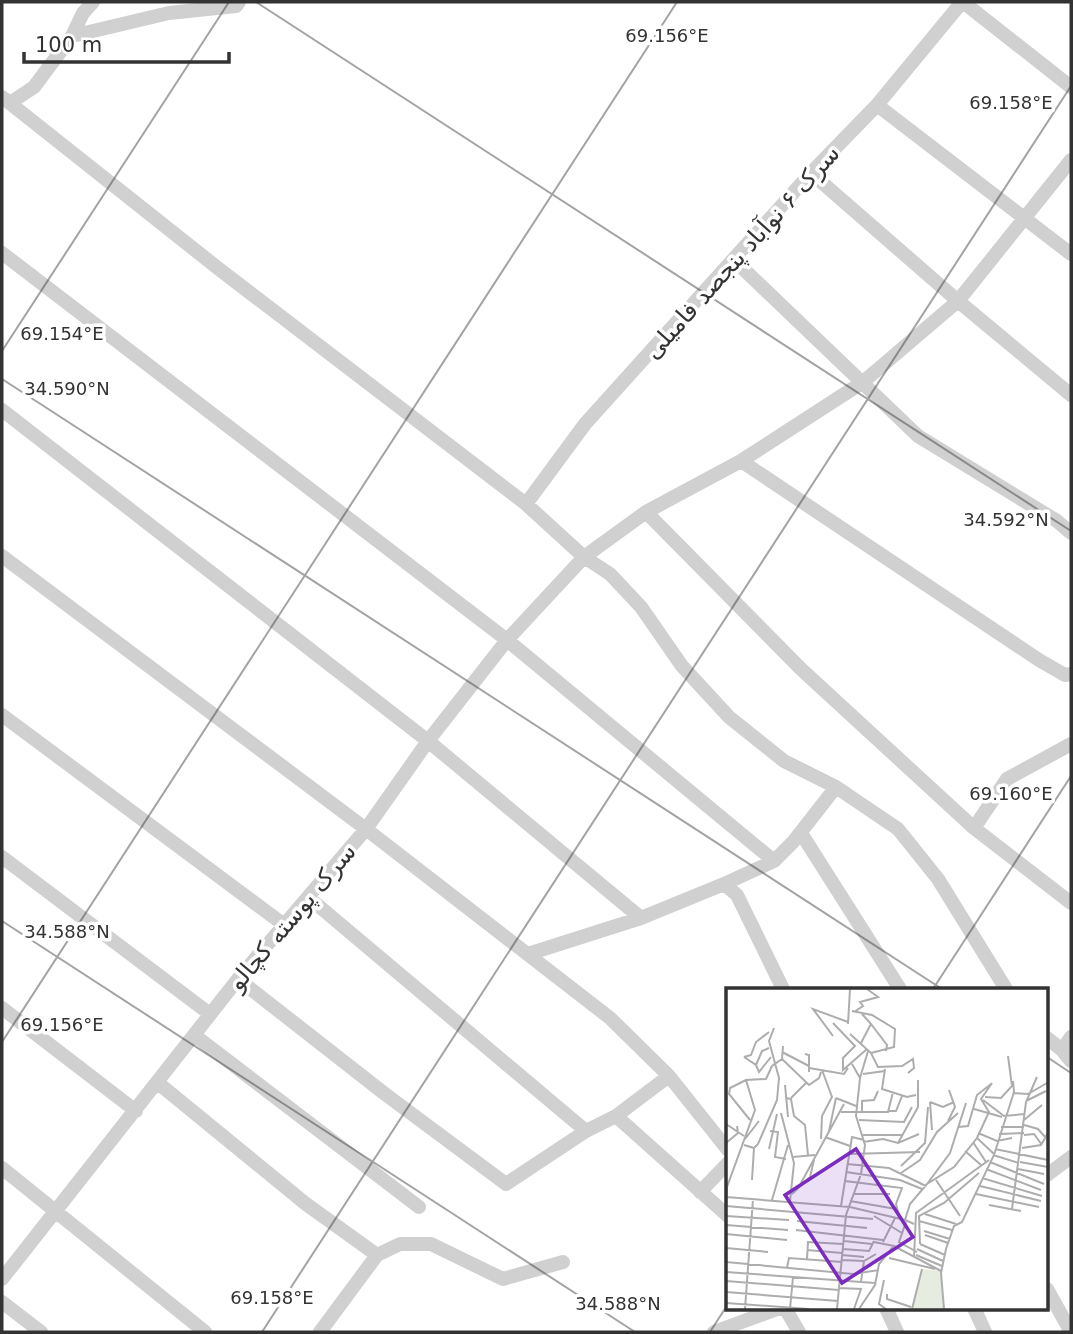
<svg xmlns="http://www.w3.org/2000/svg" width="1073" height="1334" font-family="'DejaVu Sans','Noto Naskh Arabic',sans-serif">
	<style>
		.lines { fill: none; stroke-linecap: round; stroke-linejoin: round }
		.minor { stroke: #d0d0d0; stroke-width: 14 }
		.ticks { fill: none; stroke: #333; stroke-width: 2; stroke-opacity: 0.45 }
		.labels { text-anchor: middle; stroke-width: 7; stroke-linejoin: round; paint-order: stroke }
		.street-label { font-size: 24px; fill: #333; stroke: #fff }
		.inset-road { fill: none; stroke: #adadad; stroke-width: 2 }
		.view { fill: #7b2cbf; fill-opacity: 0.15; stroke: #7b2cbf; stroke-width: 3.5 }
		.inset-edge { fill: none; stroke: #333; stroke-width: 3.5 }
		.ticks-label { font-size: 18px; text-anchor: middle; fill: #333; stroke: #fff; stroke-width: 7; stroke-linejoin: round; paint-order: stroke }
	</style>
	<rect width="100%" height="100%" fill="#fff"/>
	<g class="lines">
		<path class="minor" d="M 963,2 L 1071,87
			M 72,36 L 169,13 L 236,6 L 239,2
			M 2,97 L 219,269 L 526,504 L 584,557 L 610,574 L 641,607 L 682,666 L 729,717 L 784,761 L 836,787 L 898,829 L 938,879 L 1006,989
			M 10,103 L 34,87 L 72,36 L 83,13 L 93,2
			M 877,105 L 1071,254
			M 811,173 L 958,301 L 1071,395
			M 2,253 L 507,640 L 774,861
			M 734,260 L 918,436 L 1057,521 L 1071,533
			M 2,410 L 428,741 L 641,918
			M 741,461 L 1039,660 L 1065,675 L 1071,674
			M 526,504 L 585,424 L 811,173 L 877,105 L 962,2
			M 646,512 L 801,669 L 974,828 L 1071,903
			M 2,556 L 366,829 L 610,1018 L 669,1076 L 728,1150
			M 2,715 L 283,924
			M 974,828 L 1007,779 L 1071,744
			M 801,833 L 900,989
			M 2,857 L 210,1014
			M 724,884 L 737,895 L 783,989
			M 308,897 L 586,1131
			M 528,954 L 641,918 L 724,884 L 774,861 L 793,842 L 836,787
			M 238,979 L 385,1094 L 506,1184 L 586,1131 L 616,1116 L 669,1076
			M 2,1008 L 136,1111
			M 194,1035 L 419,1207
			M 1047,1038 L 1062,1050 L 1071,1061
			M 1062,1050 L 1071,1037
			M 158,1083 L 306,1204 L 377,1255
			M 616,1116 L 728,1216
			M 2,1168 L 205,1332
			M 1047,1175 L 1071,1157
			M 700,1192 L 728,1163
			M 2,1279 L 238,979 L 366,829 L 428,741 L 507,640 L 584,557 L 646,512 L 741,461 L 863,382 L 958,301 L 1071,160
			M 1047,1289 L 1071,1332
			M 2,1302 L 41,1332
			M 785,1308 L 799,1332
			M 886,1308 L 897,1332
			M 974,1308 L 985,1332
			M 320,1332 L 377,1255 L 400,1244 L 431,1244 L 503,1279 L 563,1262
			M 714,1332 L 780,1308"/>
	</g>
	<path class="ticks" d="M 256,2 L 1071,531M 2,351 L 229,2M 2,379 L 942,989M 2,921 L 635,1332M 933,989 L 1071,776M 2,1042 L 677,2M 1047,1057 L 1071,1073M 262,1332 L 1071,86M 710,1332 L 728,1304"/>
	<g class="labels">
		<g class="street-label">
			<text transform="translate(742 252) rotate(-48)" y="8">سرک ۶ نوآباد پنجصد فامیلی</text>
			<text transform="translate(292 917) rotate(-50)" y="8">سرک پوسته کچالو</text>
		</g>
	</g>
	<g transform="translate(726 988)">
		<rect width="322" height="322" fill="#fff"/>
		<path d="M 196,281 L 215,283 L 218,321 L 186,321 Z" fill="#e6ecdf"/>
		<path class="inset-road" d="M 126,23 L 146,27 L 169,41 L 168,59 L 145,65M 128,24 L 137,18 L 134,14 L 152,9 L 141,1M 107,35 L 129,58 L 117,70 L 117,82 L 141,61M 122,36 L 124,1M 145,36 L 161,57 L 160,63M 124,46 L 145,65 L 152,79 L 176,78 L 187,71 L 188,80 L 182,85M 107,48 L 87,21 L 122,34M 135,55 L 145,36 L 136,26M 56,64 L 83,78M 79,66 L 83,67 L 83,84M 18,69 L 30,77 L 33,84 L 45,69M 18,69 L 25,67 L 30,54 L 43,44M 56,71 L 83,97 L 93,90 L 95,84M 30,77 L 36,63 L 43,60M 83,80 L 118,86 L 122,80M 159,81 L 156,101 L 181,109 L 190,107M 137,86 L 159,83M 134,90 L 142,63M 20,92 L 4,100 L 3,106 L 24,132M 59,97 L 62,129M 288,105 L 302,106 L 321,95M 259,109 L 275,110 L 286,98 L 282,68M 60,110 L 65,111 L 68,128 L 79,137 L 82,167M 65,110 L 80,95M 110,110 L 130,118M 257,112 L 278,128 L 299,126M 300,113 L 320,103M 204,114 L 206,142M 204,114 L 217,119 L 228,114M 248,121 L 276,129M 163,123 L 170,123 L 176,108M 115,124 L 162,124 L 167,104M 55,125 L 68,175 L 64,213M 136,125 L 136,113 L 148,112 L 152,103M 133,132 L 178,134 L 186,119M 298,132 L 316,117M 222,133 L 229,119 L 223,102M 0,136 L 18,148M 298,137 L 312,141 L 320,150M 232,139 L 242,138 L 251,107 L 265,96M 275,139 L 298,139M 44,143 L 52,144 L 49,169 L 60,171M 103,143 L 110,110M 252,145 L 271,153 L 286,150M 273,146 L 298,145M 137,147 L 177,147M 298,147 L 308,146 L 316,157M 99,149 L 124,158M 251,150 L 268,166M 19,151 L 33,133M 95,151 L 96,128 L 106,109 L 96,82M 137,154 L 157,151 L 172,155 L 193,146M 247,154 L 260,174M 0,155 L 12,145 L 11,138M 172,155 L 192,119 L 192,92M 18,157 L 28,160 L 32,156 L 51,112 L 53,90 L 43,53 L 48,40M 296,160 L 315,157 L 322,145M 43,161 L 51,126M 269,161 L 322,172M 239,163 L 255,177M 123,166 L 194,164M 267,167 L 293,175M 67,169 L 89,167M 264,174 L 318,196M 294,174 L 322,179M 121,176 L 163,180 L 200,198M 175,178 L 199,155 L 202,119M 260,181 L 315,202M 292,181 L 318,186M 120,184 L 174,192 L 196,201M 175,185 L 194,172 L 211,144 L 232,125M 256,190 L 316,208M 26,192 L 28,160M 210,192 L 234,228M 119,193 L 176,200 L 170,216 L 174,231M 75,195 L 118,116M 201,196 L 224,165 L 240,115M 254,198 L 315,213M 66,206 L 84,189 L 88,172M 128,206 L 164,206M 250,206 L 313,219M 0,209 L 124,219 L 179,232M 46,212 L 62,157M 124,213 L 170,221M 263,217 L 295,223M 0,218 L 147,231M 115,218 L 126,149 L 138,152M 0,219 L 1,199 L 29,122 L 20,92 L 40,91 L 46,78 L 56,71 L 57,58M 286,221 L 300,114 L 311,89M 199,226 L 230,236M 0,228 L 63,232M 148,228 L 176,245M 71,233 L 141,240M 193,233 L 226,242M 180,234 L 173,254 L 191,264M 188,236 L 179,232 L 184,216 L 201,196 L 228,179 L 251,150 L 263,124 L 255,111 L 266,95M 0,237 L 62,242M 70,242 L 157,252M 198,243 L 224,251M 0,246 L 61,252M 199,247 L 222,255M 118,253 L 146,256M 148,254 L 168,258 L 215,283M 157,254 L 169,230M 194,256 L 193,228 L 218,215 L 253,185M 194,256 L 219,267M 0,260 L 42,264M 117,261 L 143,263 L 148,253M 191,261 L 217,273M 81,262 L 116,265M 116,267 L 138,269M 190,267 L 216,278M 163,270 L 209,281M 188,270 L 190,225 L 263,172M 81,271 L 82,254 L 117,256M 116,272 L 138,273 L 150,266M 0,274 L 127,286 L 153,282M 61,280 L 63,270 L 116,274M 0,284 L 149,295M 158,292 L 153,316 L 160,321M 0,293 L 113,302M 135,294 L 138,273M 113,300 L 135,301 L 128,321M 0,304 L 112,313M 161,306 L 161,311 L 185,319M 0,315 L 83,321M 19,321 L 27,211M 64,321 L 67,289M 111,321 L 120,227 L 135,186 L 139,157 L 130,128 L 134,90 L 126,76M 133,321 L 149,297 L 153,276 L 167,259M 186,321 L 196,281M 218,321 L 215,285 L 220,261 L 228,238 L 236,234 L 268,167 L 288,104 L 287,93"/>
		<path class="view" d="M 130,161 L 187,249 L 116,295 L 59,207 Z"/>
		<rect width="322" height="322" class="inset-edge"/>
	</g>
	<g class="ticks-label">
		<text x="667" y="42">69.156°E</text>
		<text x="1011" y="109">69.158°E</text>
		<text x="62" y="340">69.154°E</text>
		<text x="67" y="395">34.590°N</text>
		<text x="1006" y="526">34.592°N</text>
		<text x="1011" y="800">69.160°E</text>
		<text x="67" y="938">34.588°N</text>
		<text x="62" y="1031">69.156°E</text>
		<text x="272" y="1304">69.158°E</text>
		<text x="618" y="1310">34.588°N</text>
	</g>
	<rect width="1073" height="1334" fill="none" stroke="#333333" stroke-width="7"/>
	<path d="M24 52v10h205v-10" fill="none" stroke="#333333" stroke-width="3.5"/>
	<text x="35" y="52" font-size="21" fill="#333333" stroke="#ffffff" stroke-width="5" paint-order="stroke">100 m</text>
</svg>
